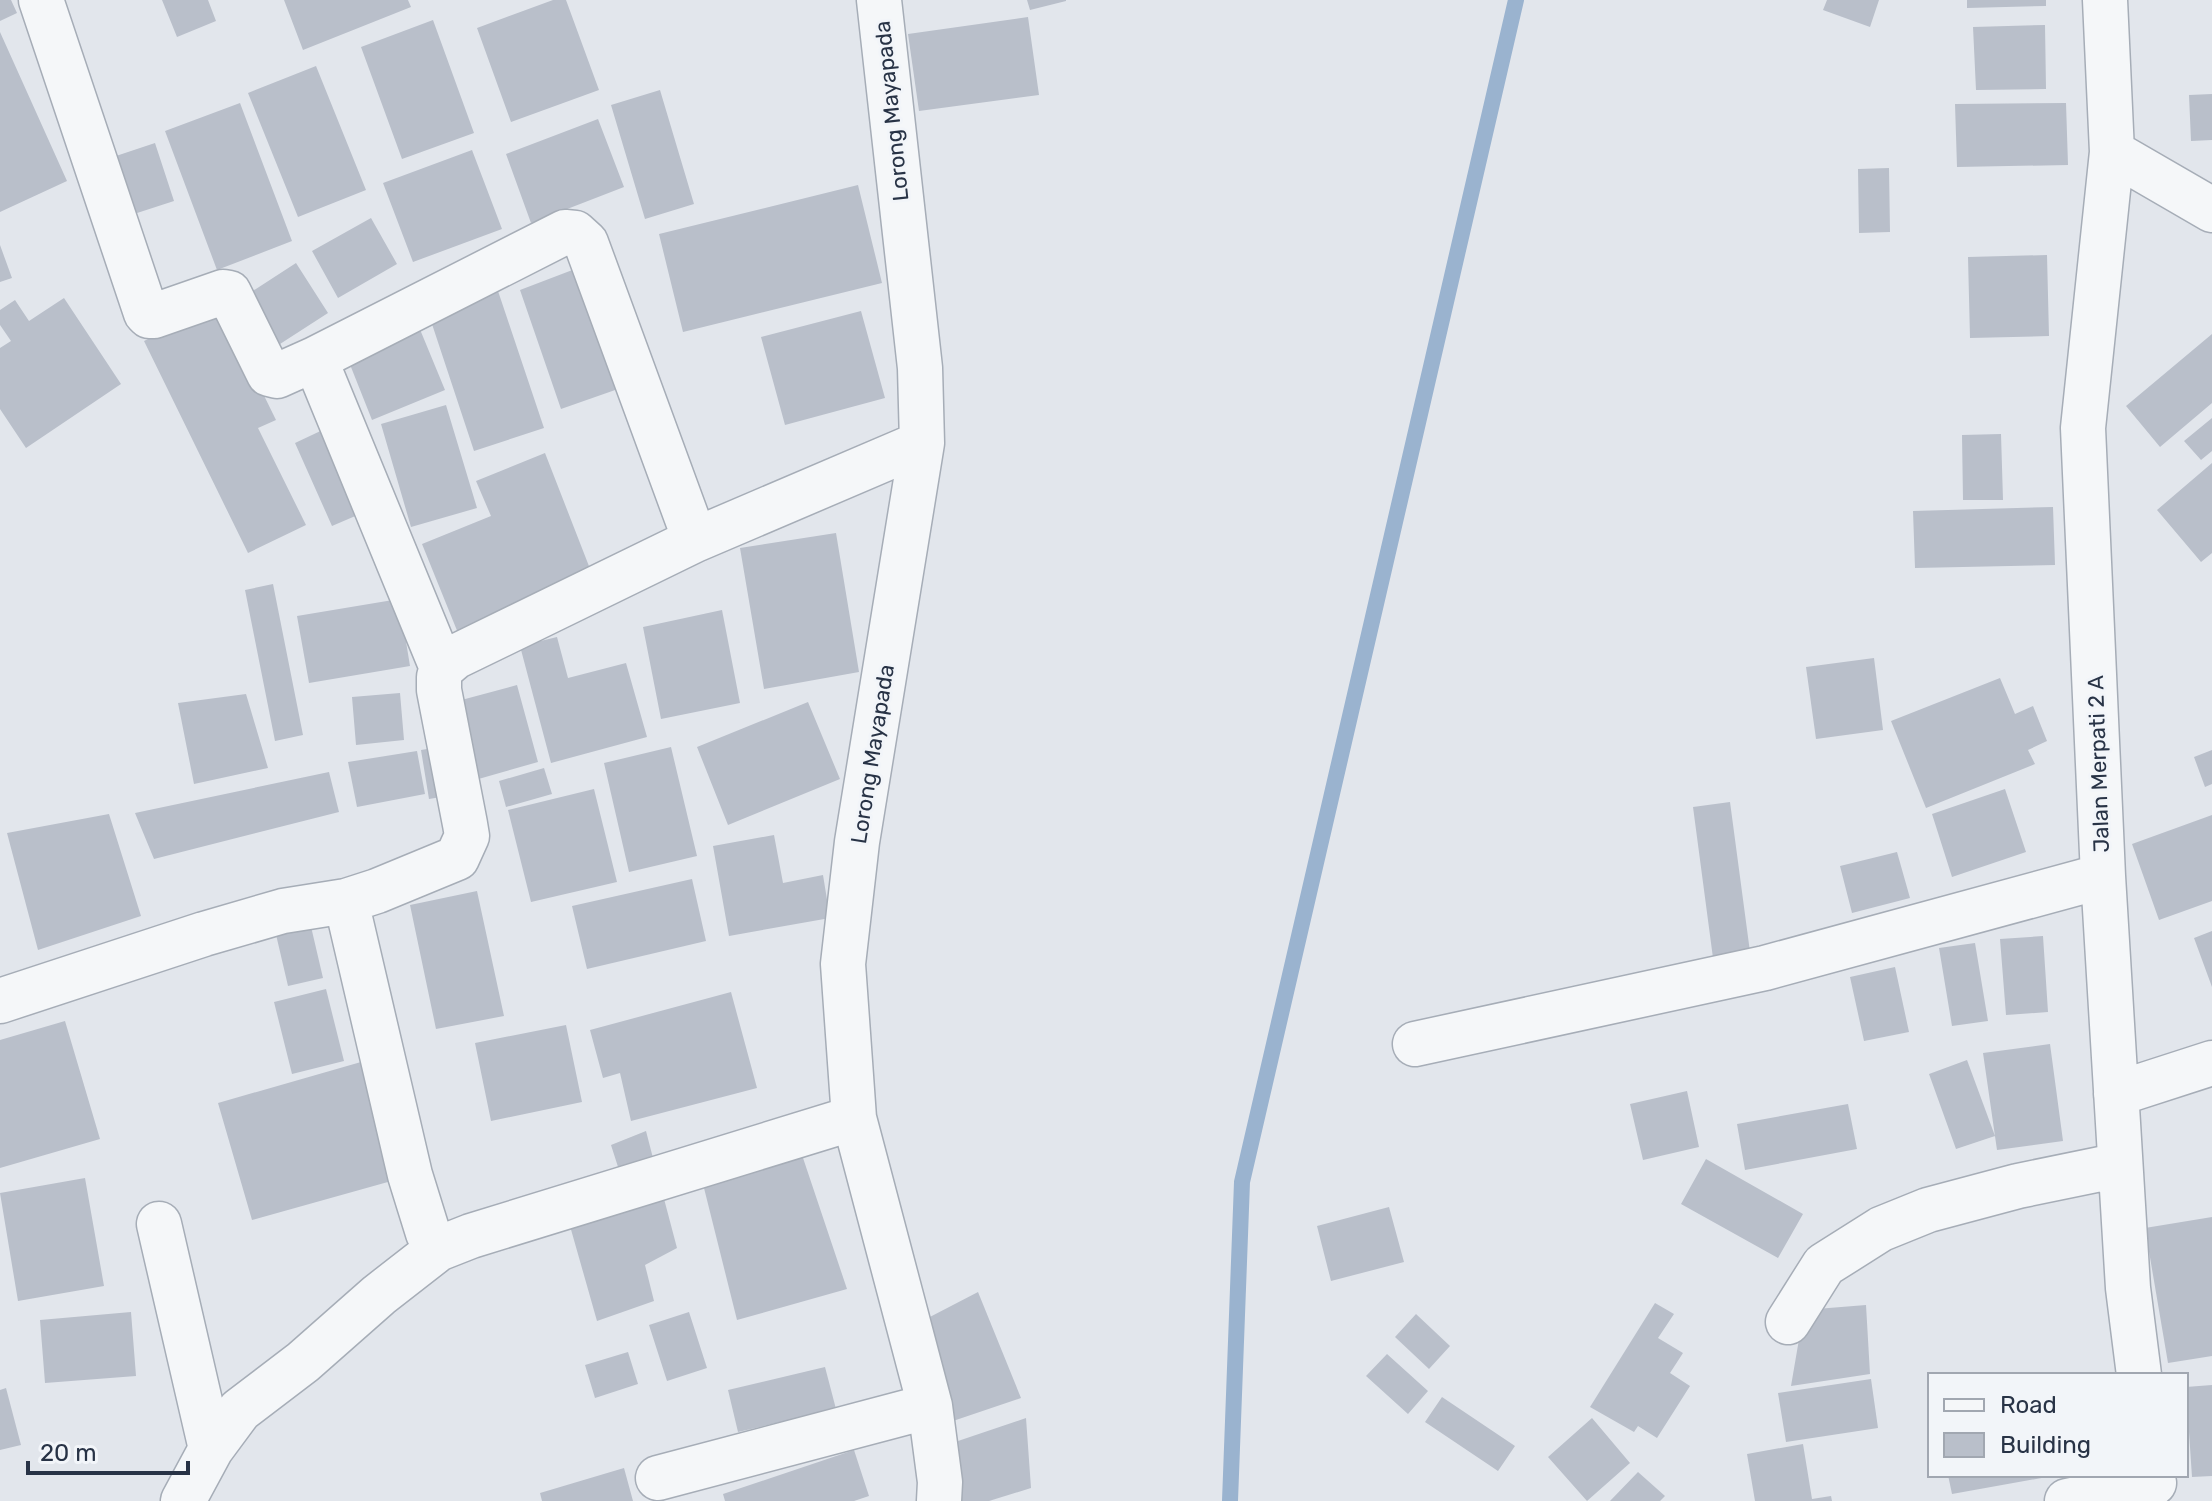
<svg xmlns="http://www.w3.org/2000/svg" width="2212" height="1501" font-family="Rubik,sans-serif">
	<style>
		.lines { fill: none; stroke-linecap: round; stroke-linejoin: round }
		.stream { stroke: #9ab3cf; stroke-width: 16 }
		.building { fill: #b9bfca }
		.minor-casing { stroke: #a6adb7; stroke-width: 47 }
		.minor { stroke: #f5f7f9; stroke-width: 44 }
		.labels { text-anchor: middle; stroke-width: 6; stroke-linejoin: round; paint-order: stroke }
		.street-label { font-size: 22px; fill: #283346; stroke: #f2f5f9 }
	</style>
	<rect width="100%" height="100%" fill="#e2e6ec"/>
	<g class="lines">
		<path class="stream" d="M 1230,1501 L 1242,1182 L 1516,0"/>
	</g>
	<path class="building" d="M 0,0 L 11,0 L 17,13 L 0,21 Z
		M 162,0 L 208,0 L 216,21 L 177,37 Z
		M 284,0 L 408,0 L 411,7 L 303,50 Z
		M 553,0 L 566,0 L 599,90 L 511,122 L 477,28 Z
		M 1027,0 L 1066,0 L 1066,1 L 1030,10 Z
		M 1827,0 L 1879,0 L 1870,27 L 1823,10 Z
		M 1967,0 L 2046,0 L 2046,6 L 1967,8 Z
		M 1028,17 L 1039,95 L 919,111 L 908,34 Z
		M 433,20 L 474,133 L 402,159 L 361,47 Z
		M 2045,25 L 2046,89 L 1976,90 L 1973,27 Z
		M 0,32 L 67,181 L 0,212 Z
		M 316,66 L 366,190 L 298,217 L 248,93 Z
		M 660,90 L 694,204 L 645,219 L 611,105 Z
		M 2212,94 L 2212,140 L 2191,141 L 2189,95 Z
		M 240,103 L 292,241 L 217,270 L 165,131 Z
		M 2066,103 L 2068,165 L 1957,167 L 1955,104 Z
		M 598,119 L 624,187 L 531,223 L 506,154 Z
		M 155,143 L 174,201 L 134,214 L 116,156 Z
		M 472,150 L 502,229 L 413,262 L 383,183 Z
		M 1889,168 L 1890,232 L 1859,233 L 1858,169 Z
		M 858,185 L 882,283 L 683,332 L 659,234 Z
		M 371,218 L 397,264 L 338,298 L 312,251 Z
		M 0,245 L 12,278 L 0,282 Z
		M 2047,255 L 2049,336 L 1970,338 L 1968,257 Z
		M 296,263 L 328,313 L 280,344 L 248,294 Z
		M 575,269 L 618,389 L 561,409 L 520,290 Z
		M 498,291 L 544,428 L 474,451 L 429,315 Z
		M 64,298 L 121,384 L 26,448 L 0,409 L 0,348 L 11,341 L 0,325 L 0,310 L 15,300 L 29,321 Z
		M 219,304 L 276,420 L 258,428 L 306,525 L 248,553 L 144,341 Z
		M 861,311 L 885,398 L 785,425 L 761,337 Z
		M 419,327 L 445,390 L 372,420 L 347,357 Z
		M 2212,334 L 2212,403 L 2160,447 L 2126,406 Z
		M 446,405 L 477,508 L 411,527 L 381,424 Z
		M 2212,418 L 2212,451 L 2201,460 L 2184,441 Z
		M 329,427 L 367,511 L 332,526 L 295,443 Z
		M 2001,434 L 2003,500 L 1963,500 L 1962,435 Z
		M 545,453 L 594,579 L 458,633 L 422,544 L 491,516 L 476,481 Z
		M 2212,463 L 2212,553 L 2201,562 L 2157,510 Z
		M 2053,507 L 2055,565 L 1915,568 L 1913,511 Z
		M 836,533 L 859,672 L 764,689 L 740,548 Z
		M 273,584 L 303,735 L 275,741 L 245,590 Z
		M 399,599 L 410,666 L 309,683 L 297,616 Z
		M 722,610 L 740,703 L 661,719 L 643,627 Z
		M 557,637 L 568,678 L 626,663 L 647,737 L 551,763 L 520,646 Z
		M 1874,658 L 1883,730 L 1816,739 L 1806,667 Z
		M 2000,678 L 2015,714 L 2033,706 L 2047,741 L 2028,750 L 2035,764 L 1926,808 L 1891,721 Z
		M 517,685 L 538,762 L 475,780 L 454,702 Z
		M 400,693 L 404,740 L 356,745 L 352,697 Z
		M 246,694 L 268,768 L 194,784 L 178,703 Z
		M 808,702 L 840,779 L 728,825 L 697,747 Z
		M 439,747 L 447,796 L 429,799 L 421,750 Z
		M 671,747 L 697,856 L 629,872 L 604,763 Z
		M 2212,750 L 2212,784 L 2205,787 L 2194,757 Z
		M 417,751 L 425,794 L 357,807 L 348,762 Z
		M 544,768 L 552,794 L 506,807 L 499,781 Z
		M 329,772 L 339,812 L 154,859 L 135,813 Z
		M 594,789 L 617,882 L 531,902 L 508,810 Z
		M 2005,789 L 2026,852 L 1952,877 L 1932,814 Z
		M 1730,802 L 1750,952 L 1713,958 L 1693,807 Z
		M 109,814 L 141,916 L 38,950 L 7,833 Z
		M 2212,815 L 2212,901 L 2159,920 L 2132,844 Z
		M 774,835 L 783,883 L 823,875 L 830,918 L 729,936 L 713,846 Z
		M 1897,852 L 1910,898 L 1852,913 L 1840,866 Z
		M 692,879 L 706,941 L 587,969 L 572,906 Z
		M 477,891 L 504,1016 L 436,1029 L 410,905 Z
		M 309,918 L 323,978 L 288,986 L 274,926 Z
		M 2212,931 L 2212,987 L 2194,938 Z
		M 2043,936 L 2048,1012 L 2006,1015 L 2000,939 Z
		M 1975,943 L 1988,1021 L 1952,1026 L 1939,948 Z
		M 1895,967 L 1909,1032 L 1864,1041 L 1850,977 Z
		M 326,989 L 344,1061 L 292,1074 L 274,1002 Z
		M 731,992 L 757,1088 L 631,1121 L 620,1073 L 603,1078 L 590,1030 Z
		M 65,1021 L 100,1139 L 0,1168 L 0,1040 Z
		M 566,1025 L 582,1102 L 491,1121 L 475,1043 Z
		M 2050,1044 L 2063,1141 L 1997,1150 L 1983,1053 Z
		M 1967,1060 L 1995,1136 L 1956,1149 L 1929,1074 Z
		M 361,1062 L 395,1180 L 252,1220 L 218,1103 Z
		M 1687,1091 L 1699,1147 L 1643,1160 L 1630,1104 Z
		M 1848,1104 L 1857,1149 L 1745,1170 L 1737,1124 Z
		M 646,1131 L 654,1162 L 619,1170 L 611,1145 Z
		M 800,1149 L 847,1289 L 737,1320 L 702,1180 Z
		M 1706,1159 L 1803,1214 L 1778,1258 L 1681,1204 Z
		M 85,1178 L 104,1286 L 18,1301 L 0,1193 Z
		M 663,1195 L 677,1248 L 645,1265 L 654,1301 L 597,1321 L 570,1226 Z
		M 1389,1207 L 1404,1262 L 1331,1281 L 1317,1226 Z
		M 2212,1217 L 2212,1356 L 2168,1363 L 2145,1228 Z
		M 978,1292 L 1021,1398 L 953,1421 L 926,1319 Z
		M 1655,1303 L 1674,1314 L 1658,1338 L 1683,1353 L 1670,1373 L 1690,1386 L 1657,1438 L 1638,1426 L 1634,1432 L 1590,1407 Z
		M 1866,1305 L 1870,1374 L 1791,1386 L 1804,1310 Z
		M 131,1312 L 136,1376 L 45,1383 L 40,1320 Z
		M 689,1312 L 707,1368 L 667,1381 L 649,1325 Z
		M 1416,1314 L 1450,1346 L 1429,1369 L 1395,1337 Z
		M 628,1352 L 638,1384 L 595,1398 L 585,1365 Z
		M 1387,1354 L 1428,1391 L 1408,1414 L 1366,1376 Z
		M 825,1367 L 836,1409 L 738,1432 L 728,1390 Z
		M 1871,1379 L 1878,1428 L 1786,1442 L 1778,1393 Z
		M 2212,1385 L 2212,1476 L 2192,1477 L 2186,1387 Z
		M 6,1388 L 21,1445 L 0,1450 L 0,1390 Z
		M 1442,1397 L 1515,1446 L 1498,1471 L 1425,1422 Z
		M 1026,1418 L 1031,1488 L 989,1501 L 961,1501 L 958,1441 Z
		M 1592,1418 L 1630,1463 L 1587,1501 L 1548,1457 Z
		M 1803,1444 L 1812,1499 L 1831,1496 L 1832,1501 L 1755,1501 L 1747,1454 Z
		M 854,1450 L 869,1496 L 854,1501 L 725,1501 L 723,1494 Z
		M 624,1468 L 633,1501 L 542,1501 L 540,1493 Z
		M 1638,1472 L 1665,1496 L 1660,1501 L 1610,1501 Z
		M 1948,1475 L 2047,1475 L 2047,1477 L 1952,1494 Z"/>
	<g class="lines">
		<defs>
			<path id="minor" d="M 41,0 L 146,313 L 149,316 L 154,316 L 223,292 L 229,293 L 269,374 L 277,376 L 315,359
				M 879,0 L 920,368 L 922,443 L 857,842 L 843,964 L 854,1118 L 930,1406 L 940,1482 L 939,1501
				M 2105,0 L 2112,152 L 2083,428 L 2103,876 L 2128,1288 L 2139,1375
				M 2112,152 L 2212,210
				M 442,668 L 315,359 L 565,232 L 575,233 L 586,243 L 695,540
				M 346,901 L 410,1175 L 428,1233 L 438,1249 L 471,1236 L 854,1118
				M 0,1001 L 204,934 L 283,911 L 346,901 L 377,891 L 457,858 L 467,836 L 465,824 L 439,690 L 439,677 L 442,668 L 455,657 L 695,540 L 922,443
				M 1415,1044 L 1765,968 L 2103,876
				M 2116,1094 L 2212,1063
				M 159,1224 L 211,1449
				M 1788,1322 L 1824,1265 L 1881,1229 L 1928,1210 L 2018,1186 L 2120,1165
				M 658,1478 L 930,1406
				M 183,1501 L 211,1449 L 240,1410 L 303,1362 L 379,1295 L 438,1249
				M 2067,1501 L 2154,1483"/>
		</defs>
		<use href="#minor" class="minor-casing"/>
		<use href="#minor" class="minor"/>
	</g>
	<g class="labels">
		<g class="street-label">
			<text transform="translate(891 111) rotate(-96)" y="8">Lorong Mayapada</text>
			<text transform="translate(872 754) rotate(-81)" y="8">Lorong Mayapada</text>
			<text transform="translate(2098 764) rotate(-92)" y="8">Jalan Merpati 2 A</text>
		</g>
	</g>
	<rect x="1928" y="1373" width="260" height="104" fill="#f2f5f9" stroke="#a1a7b1" stroke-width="2"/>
	<rect x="1944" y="1399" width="40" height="12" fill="#f5f7f9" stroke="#a1a7b1" stroke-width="2"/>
	<text x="2000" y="1413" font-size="24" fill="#283346">Road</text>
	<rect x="1944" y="1433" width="40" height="24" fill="#b9bfca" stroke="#a1a7b1" stroke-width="2"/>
	<text x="2000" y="1453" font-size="24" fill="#283346">Building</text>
	<path d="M28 1461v12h160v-12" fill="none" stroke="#283346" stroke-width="4"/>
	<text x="40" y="1461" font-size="24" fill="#283346" stroke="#f2f5f9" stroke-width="6" paint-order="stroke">20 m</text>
</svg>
